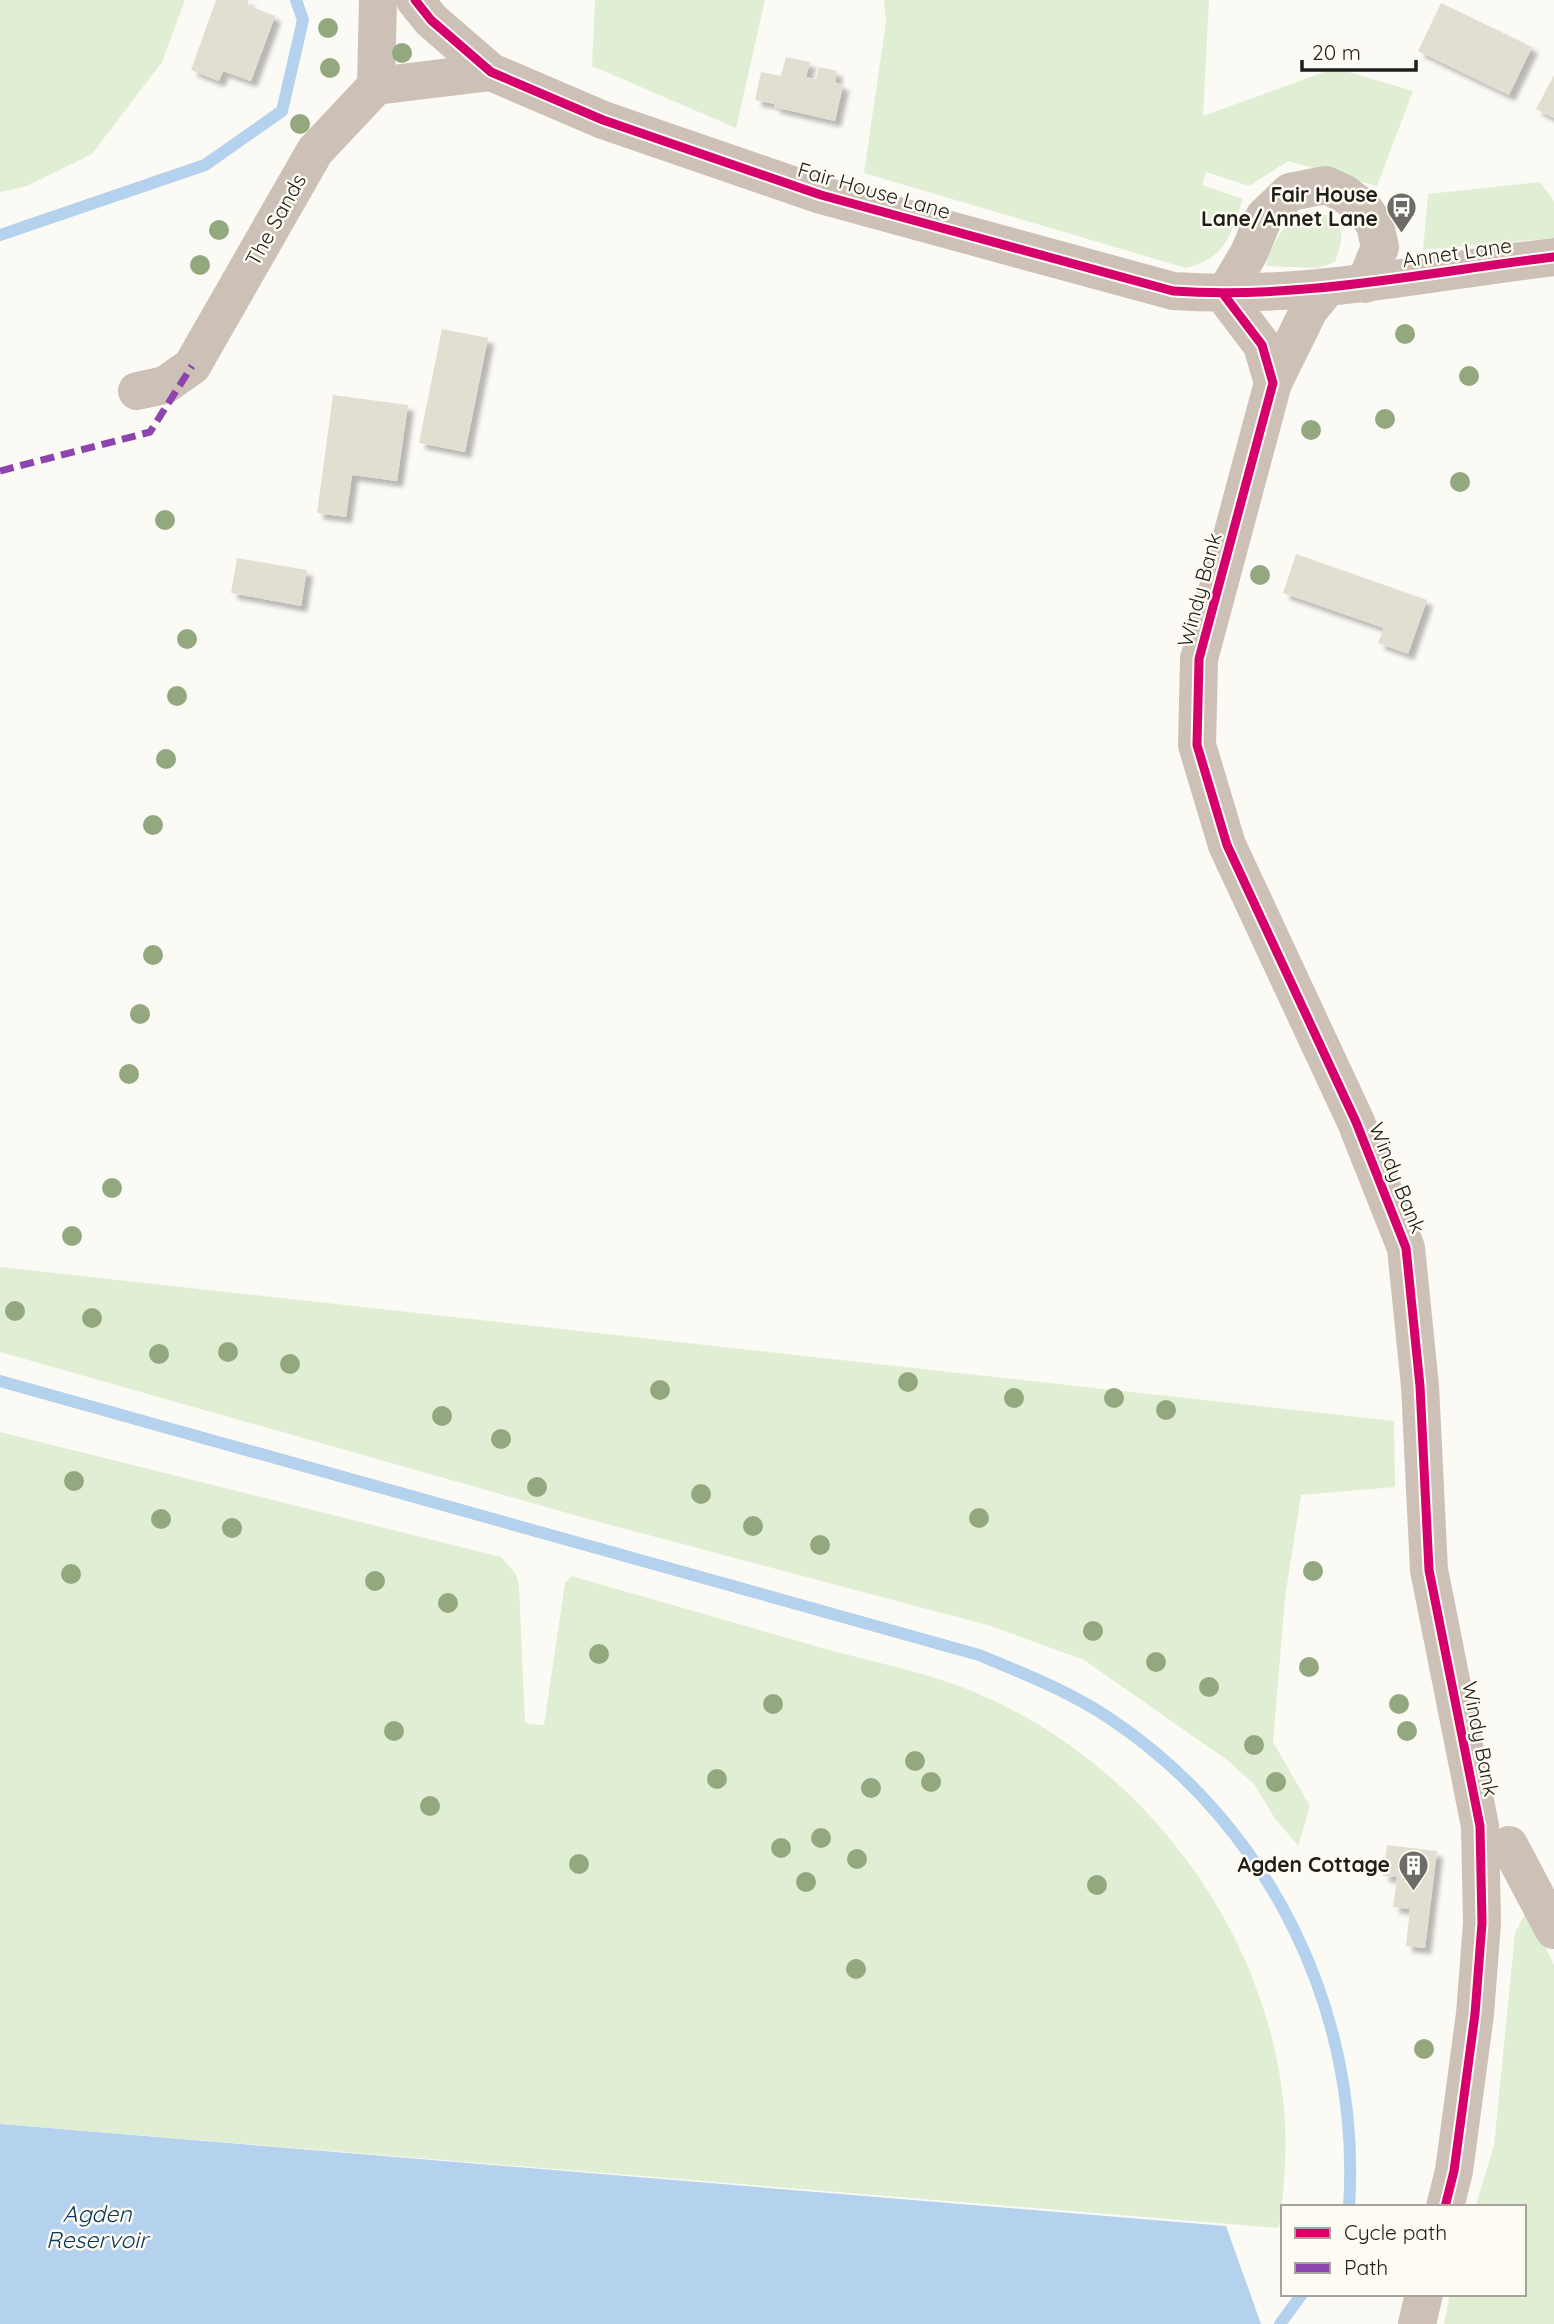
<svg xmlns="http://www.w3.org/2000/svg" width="1554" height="2324" font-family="Quicksand,sans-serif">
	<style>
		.green { fill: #e0efd3 }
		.water { fill: #b4d1ed }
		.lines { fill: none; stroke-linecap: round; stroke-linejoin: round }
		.stream { stroke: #b4d1ed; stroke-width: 12 }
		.building { fill: #e2ded2; filter: url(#shadow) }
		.minor { stroke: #ccc0b7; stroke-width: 38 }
		.quiet { stroke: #8e44ad; stroke-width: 7; stroke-dasharray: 14 7; stroke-linecap: butt }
		.cycleway-casing { stroke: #fefbf2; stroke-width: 13 }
		.cycleway { stroke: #d6006c; stroke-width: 9 }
		.tree { fill: #94a880 }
		.labels { text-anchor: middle; stroke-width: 5; stroke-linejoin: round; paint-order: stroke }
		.street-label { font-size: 21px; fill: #201e19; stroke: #fefbf2 }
		.poi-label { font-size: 21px; font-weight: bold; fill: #201e19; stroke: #fefbf2; text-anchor: end }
		.water-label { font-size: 23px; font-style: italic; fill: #0b3960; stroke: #fefbf2 }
	</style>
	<defs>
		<filter id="shadow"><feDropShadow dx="6" dy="6" stdDeviation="2" flood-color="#0004"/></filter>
	</defs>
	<rect width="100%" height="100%" fill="#fbfaf5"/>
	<path class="green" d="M 0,0 L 185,0 L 162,62 L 92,154 L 27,186 L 0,192 Z
		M 595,0 L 765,0 L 736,128 L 592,66 Z
		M 884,0 L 1209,0 L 1203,116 L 1335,68 L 1413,91 L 1377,186 L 1288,161 L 1249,186 L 1206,172 L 1202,185 L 1243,199 C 1230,234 1227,258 1186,268 L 864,173 L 886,22 Z
		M 1540,182 L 1554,201 L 1554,238 L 1423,250 L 1428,194 Z
		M 1314,212 C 1347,218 1345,233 1335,262 L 1318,268 L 1266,266 L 1268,254 L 1292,214 Z
		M 0,1267 L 1394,1421 L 1395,1487 L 1301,1495 L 1285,1598 L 1273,1742 L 1310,1806 L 1298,1846 L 1274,1817 L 1254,1784 L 1227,1760 L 1084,1660 L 991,1626 L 592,1520 L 0,1352 Z
		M 0,1432 L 501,1557 L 516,1574 L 519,1586 L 525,1723 L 544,1725 L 565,1583 L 571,1576 C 658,1601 746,1626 833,1651 C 874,1662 918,1671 959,1686 C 1130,1750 1262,1916 1283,2098 C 1288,2142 1285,2185 1279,2228 L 0,2124 Z
		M 1528,1908 L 1554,1965 L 1554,2324 L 1444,2324 L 1450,2294 L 1524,2294 L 1524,2207 L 1475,2207 L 1494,2146 L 1515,1933 Z"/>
	<path class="water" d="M 0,2124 L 1226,2226 L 1261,2324 L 0,2324 Z"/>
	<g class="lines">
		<path class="stream" d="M 0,235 L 205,165 L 282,111 L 303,20 L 296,0
			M 0,1381 L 979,1655 C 1025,1674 1071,1692 1112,1720 C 1271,1827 1362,2015 1349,2207
			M 1280,2324 L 1302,2294"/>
	</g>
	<path class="building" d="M 216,0 L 249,0 L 247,5 L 275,16 L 251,81 L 223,71 L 219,81 L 191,70 Z
		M 1441,3 L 1532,47 L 1509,95 L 1418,51 Z
		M 786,57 L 810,62 L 806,77 L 816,79 L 819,67 L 837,71 L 835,82 L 843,85 L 835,121 L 774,107 L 775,104 L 755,100 L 761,72 L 781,76 Z
		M 1554,75 L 1554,118 L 1536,109 Z
		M 442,329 L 488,338 L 465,452 L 419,443 Z
		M 333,395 L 408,405 L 397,481 L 352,475 L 346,517 L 317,513 Z
		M 1296,554 L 1427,600 L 1408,654 L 1378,643 L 1384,628 L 1283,593 Z
		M 237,558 L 307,570 L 301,606 L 231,593 Z
		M 1387,1845 L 1437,1851 L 1425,1948 L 1406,1946 L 1410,1909 L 1393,1907 L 1397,1877 L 1383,1876 Z"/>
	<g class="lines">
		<path class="minor" d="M 415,0 L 431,20 L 491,72 L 603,120 L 821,195 L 1173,291 C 1301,300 1427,272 1554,257
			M 376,86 L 491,72
			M 1224,295 L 1262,345 L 1273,383 L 1199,659 L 1197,745 L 1227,845 L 1356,1122 L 1406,1248 L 1420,1386 L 1429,1570 L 1480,1826 L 1482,1923 L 1475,2014 L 1454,2171 L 1445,2207
			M 1224,295 L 1249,253 L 1264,217 L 1290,192 L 1326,185 L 1345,194 L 1364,209 L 1375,225 L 1380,247 L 1365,284
			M 1273,383 L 1309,310 L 1328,287
			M 137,391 L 165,385 L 192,366 L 315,151 L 376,86 L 378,0
			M 1509,1845 L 1554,1930
			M 1417,2324 L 1424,2294"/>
		<path class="quiet" d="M 0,471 L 150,432 L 192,366"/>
		<defs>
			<path id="cycleway" d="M 415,0 L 431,20 L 491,72 L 603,120 L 821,195 L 1173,291 C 1301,300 1427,272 1554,257
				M 1224,295 L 1262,345 L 1273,383 L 1199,659 L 1197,745 L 1227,845 L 1356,1122 L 1406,1248 L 1420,1386 L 1429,1570 L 1480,1826 L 1482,1923 L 1475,2014 L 1454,2171 L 1445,2207"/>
		</defs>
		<use href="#cycleway" class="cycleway-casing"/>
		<use href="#cycleway" class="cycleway"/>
	</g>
	<g class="tree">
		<circle cx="328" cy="28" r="10"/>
		<circle cx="402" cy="53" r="10"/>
		<circle cx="330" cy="68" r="10"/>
		<circle cx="300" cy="124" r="10"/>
		<circle cx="219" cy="230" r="10"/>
		<circle cx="200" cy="265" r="10"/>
		<circle cx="1405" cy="334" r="10"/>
		<circle cx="1469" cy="376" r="10"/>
		<circle cx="1385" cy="419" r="10"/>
		<circle cx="1311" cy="430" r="10"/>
		<circle cx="1460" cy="482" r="10"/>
		<circle cx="165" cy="520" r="10"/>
		<circle cx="1260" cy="575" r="10"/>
		<circle cx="187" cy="639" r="10"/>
		<circle cx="177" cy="696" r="10"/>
		<circle cx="166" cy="759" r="10"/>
		<circle cx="153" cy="825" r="10"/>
		<circle cx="153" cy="955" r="10"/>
		<circle cx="140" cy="1014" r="10"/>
		<circle cx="129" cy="1074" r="10"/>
		<circle cx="112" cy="1188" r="10"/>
		<circle cx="72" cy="1236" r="10"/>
		<circle cx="15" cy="1311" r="10"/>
		<circle cx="92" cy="1318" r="10"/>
		<circle cx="228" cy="1352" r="10"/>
		<circle cx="159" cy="1354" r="10"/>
		<circle cx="290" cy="1364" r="10"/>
		<circle cx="908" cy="1382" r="10"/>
		<circle cx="660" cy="1390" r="10"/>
		<circle cx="1014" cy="1398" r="10"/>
		<circle cx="1114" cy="1398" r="10"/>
		<circle cx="1166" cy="1410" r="10"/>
		<circle cx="442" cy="1416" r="10"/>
		<circle cx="501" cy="1439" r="10"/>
		<circle cx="74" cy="1481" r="10"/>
		<circle cx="537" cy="1487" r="10"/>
		<circle cx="701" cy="1494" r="10"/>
		<circle cx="979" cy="1518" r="10"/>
		<circle cx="161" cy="1519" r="10"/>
		<circle cx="753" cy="1526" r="10"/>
		<circle cx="232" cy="1528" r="10"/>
		<circle cx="820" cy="1545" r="10"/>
		<circle cx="1313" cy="1571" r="10"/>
		<circle cx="71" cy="1574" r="10"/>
		<circle cx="375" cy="1581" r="10"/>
		<circle cx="448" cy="1603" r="10"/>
		<circle cx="1093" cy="1631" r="10"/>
		<circle cx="599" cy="1654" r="10"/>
		<circle cx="1156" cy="1662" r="10"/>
		<circle cx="1309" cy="1667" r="10"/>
		<circle cx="1209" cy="1687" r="10"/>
		<circle cx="773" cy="1704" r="10"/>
		<circle cx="1399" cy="1704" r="10"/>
		<circle cx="394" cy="1731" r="10"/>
		<circle cx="1407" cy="1731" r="10"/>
		<circle cx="1254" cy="1745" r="10"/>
		<circle cx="915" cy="1761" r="10"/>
		<circle cx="717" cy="1779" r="10"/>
		<circle cx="931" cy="1782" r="10"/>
		<circle cx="1276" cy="1782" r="10"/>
		<circle cx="871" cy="1788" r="10"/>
		<circle cx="430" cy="1806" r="10"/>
		<circle cx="821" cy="1838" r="10"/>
		<circle cx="781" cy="1848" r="10"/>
		<circle cx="857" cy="1859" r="10"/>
		<circle cx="579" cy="1864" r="10"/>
		<circle cx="806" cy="1882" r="10"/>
		<circle cx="1097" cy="1885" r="10"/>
		<circle cx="856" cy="1969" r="10"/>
		<circle cx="1424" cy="2049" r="10"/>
	</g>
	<defs>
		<symbol id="bus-pin" viewBox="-11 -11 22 30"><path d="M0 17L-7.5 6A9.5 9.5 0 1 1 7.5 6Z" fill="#6d6b66" stroke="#fefbf2"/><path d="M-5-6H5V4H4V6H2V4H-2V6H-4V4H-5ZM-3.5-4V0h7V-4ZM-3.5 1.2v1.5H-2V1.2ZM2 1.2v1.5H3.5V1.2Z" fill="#fff"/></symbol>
		<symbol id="building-pin" viewBox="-11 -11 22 30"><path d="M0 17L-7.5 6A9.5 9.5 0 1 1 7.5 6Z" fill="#6d6b66" stroke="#fefbf2"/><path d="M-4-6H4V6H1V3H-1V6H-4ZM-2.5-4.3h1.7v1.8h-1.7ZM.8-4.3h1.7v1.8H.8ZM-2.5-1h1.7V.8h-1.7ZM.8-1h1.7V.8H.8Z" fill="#fff"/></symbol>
	</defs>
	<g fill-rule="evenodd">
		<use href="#bus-pin" x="1384" y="190" width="35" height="47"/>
		<use href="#building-pin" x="1396" y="1848" width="35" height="47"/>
	</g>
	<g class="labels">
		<g class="street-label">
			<text transform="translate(874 191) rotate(16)" y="7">Fair House Lane</text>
			<text transform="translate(276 220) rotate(-61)" y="7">The Sands</text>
			<text transform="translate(1457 253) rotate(-8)" y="7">Annet Lane</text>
			<text transform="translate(1200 590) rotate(-75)" y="7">Windy Bank</text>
			<text transform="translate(1397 1178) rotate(68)" y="7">Windy Bank</text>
			<text transform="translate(1480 1739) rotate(79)" y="7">Windy Bank</text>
		</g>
		<g class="poi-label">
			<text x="1378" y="202">Fair House<tspan x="1378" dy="24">Lane/Annet Lane</tspan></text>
			<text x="1390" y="1872">Agden Cottage</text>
		</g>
		<g class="water-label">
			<text x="97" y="2222">Agden<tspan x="97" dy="26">Reservoir</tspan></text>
		</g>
	</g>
	<rect x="1281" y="2205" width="245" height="91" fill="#fefbf2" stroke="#a5a39b" stroke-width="2"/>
	<rect x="1295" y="2228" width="35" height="10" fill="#d6006c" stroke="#a5a39b" stroke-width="2"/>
	<text x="1344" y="2240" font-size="21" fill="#201e19">Cycle path</text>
	<rect x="1295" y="2263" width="35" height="10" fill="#8e44ad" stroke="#a5a39b" stroke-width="2"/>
	<text x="1344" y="2275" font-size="21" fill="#201e19">Path</text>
	<path d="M1302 60v10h114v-10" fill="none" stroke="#201e19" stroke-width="3.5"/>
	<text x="1312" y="60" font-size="21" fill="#201e19" stroke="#fefbf2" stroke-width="5" paint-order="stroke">20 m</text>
</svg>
